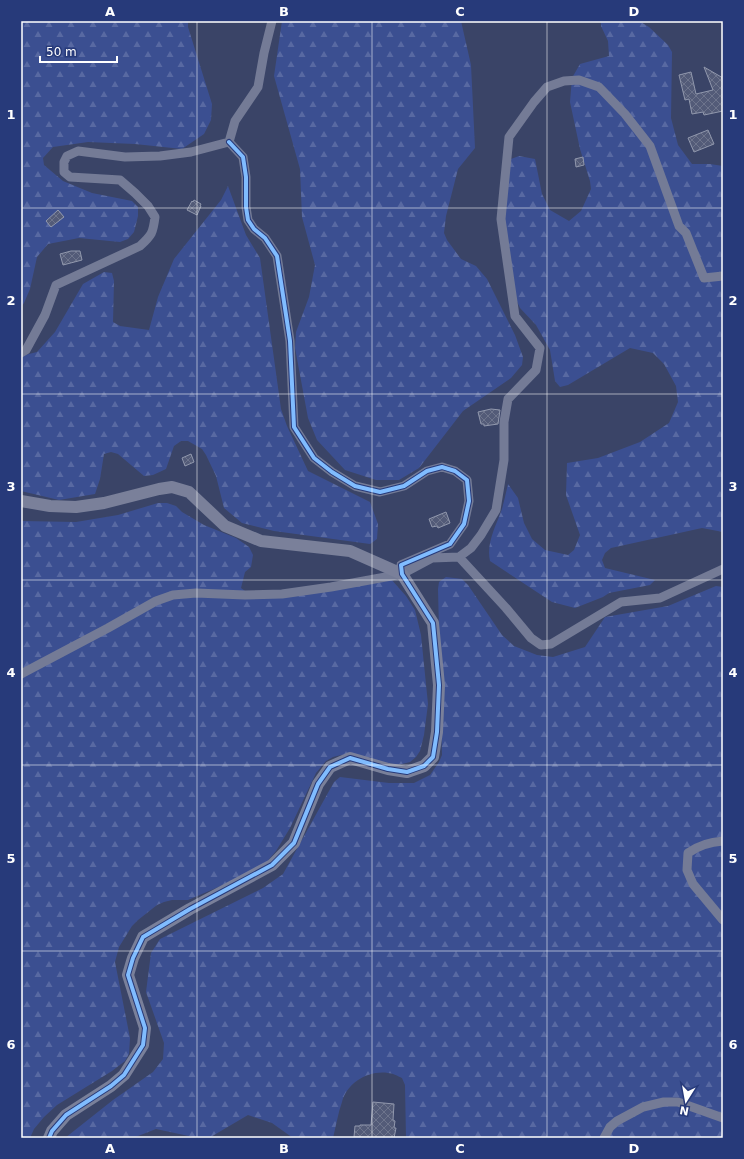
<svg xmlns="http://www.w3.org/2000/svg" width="744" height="1159" font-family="'DejaVu Sans',sans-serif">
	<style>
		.forest { fill: url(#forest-firs) }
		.building { fill: url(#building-cross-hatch); stroke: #9198ad }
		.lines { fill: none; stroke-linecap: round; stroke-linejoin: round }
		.street { stroke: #747b96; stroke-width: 9 }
		.secondary { stroke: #7a809a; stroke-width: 12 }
		.cycleway-casing { stroke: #273a7a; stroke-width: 6 }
		.cycleway { stroke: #80bcff; stroke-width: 4 }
		.grid { fill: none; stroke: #fff; stroke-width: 1; stroke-opacity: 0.55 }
		.neatline { fill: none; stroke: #fff; stroke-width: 1.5 }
		.grid-label { font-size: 13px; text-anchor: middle; font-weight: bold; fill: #fff }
	</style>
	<defs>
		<pattern id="forest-firs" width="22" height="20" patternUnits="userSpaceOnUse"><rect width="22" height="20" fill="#3b4f91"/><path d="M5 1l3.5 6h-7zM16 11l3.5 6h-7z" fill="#5869a2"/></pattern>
		<pattern id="building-cross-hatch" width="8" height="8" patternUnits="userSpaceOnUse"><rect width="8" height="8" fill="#535b78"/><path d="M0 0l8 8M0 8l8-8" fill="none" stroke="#6d748c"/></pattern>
	</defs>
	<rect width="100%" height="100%" fill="#3a4467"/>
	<path class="forest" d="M 21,21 L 188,21 L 188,27 L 212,104 L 211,120 L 204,134 L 182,149 L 135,144 L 88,142 L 53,147 L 43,158 L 44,165 L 63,181 L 92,193 L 132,201 L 138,207 L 138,216 L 134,232 L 128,239 L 120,242 L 79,238 L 48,244 L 37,257 L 30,289 L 24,303 L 21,307 Z
		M 282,21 L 461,21 L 471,65 L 475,148 L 458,169 L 446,216 L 444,233 L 447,240 L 461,259 L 476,266 L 487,279 L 515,335 L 523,357 L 522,365 L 511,378 L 463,411 L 419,468 L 399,480 L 376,480 L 345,470 L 317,440 L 308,418 L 295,348 L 296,332 L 309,297 L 315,265 L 302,217 L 300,169 L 274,76 Z
		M 601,21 L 639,21 L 649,27 L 668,45 L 672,52 L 671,118 L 678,145 L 692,164 L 710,164 L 723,166 L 723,532 L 702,528 L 611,548 L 605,553 L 602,560 L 605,568 L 655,580 L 650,585 L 609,593 L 603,597 L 575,608 L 552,602 L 490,561 C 486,543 496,526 502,509 C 504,501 506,493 508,484 L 518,498 L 524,523 L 532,539 L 545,550 L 568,555 L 574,550 L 580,535 L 566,495 L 567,463 L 598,458 L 640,442 L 669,423 L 678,402 L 676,386 L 664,364 L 653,353 L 630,348 L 568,385 L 560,387 L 555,381 L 550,350 L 536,325 L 520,308 L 513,293 L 504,228 L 509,166 L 511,159 L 519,156 L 535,159 L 542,194 L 550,210 L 569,221 L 581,211 L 591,189 L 590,181 L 580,149 L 570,102 L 572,78 L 580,64 L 609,56 L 608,41 L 601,26 Z
		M 228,186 L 246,235 L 260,258 L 281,409 L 287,426 L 308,471 L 370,502 L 378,524 L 377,539 L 370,544 L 274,531 L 242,523 L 224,508 L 216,476 L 206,455 L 202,449 L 188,441 L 181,441 L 174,446 L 166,469 L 153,475 L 144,476 L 118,454 L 111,452 L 104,454 L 100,479 L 95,494 L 59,500 L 21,491 L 21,356 L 37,352 L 55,332 L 83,284 L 104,272 L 112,273 L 114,281 L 113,322 L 120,326 L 149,330 L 158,297 L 174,259 L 221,200 Z
		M 158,503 L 167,503 L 176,506 L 182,512 L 204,525 L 236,538 L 249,547 L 253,555 L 251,567 L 245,572 L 241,588 L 249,594 L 390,578 L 406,596 L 415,610 L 421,635 L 428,704 L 424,735 L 420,751 L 416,757 L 410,762 L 402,764 L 394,765 L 356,756 L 341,755 L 333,757 L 326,761 L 316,773 L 290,828 L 276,851 L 265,864 L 230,882 L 188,900 L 172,900 L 164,902 L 157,905 L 138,920 L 132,926 L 119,947 L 115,962 L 130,1038 L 129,1054 L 125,1061 L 112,1071 L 57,1105 L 44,1117 L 34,1129 L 30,1138 L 21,1138 L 21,521 L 76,522 L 118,515 Z
		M 446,577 L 462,579 L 468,585 L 502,635 L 514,646 L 537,655 L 553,657 L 585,647 L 605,617 L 668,606 L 716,586 L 723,587 L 723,1138 L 406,1138 L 405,1085 L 402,1078 C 398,1076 392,1073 388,1073 C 368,1070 347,1083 342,1102 C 338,1113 336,1126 333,1138 L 293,1138 L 272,1123 L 248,1115 L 209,1138 L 198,1138 L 156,1129 L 133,1138 L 65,1138 L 113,1100 L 153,1072 L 163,1059 L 164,1043 L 146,992 L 151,953 L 160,939 L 263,888 L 283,874 L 334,782 L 340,777 L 389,783 L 414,783 L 430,775 L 439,762 L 442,755 L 438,589 L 439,582 Z"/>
	<path class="building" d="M 704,67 L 723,78 L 723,111 L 704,115 L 703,112 L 692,114 L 689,99 L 685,100 L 679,75 L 691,72 L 696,94 L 713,90 Z
		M 708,130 L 714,144 L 694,152 L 688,138 Z
		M 583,157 L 584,165 L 576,167 L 575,159 Z
		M 194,200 L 201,204 L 200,206 L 201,206 L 197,215 L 187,210 L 192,201 L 193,202 Z
		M 58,210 L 64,217 L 51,227 L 46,221 Z
		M 71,251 L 80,251 L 82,260 L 63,265 L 60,254 Z
		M 491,409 L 500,410 L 498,424 L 484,426 L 484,424 L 481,424 L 478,412 Z
		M 191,454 L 194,462 L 185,466 L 182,458 Z
		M 446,512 L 450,523 L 438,528 L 437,526 L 432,527 L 429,519 Z
		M 373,1102 L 394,1104 L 393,1120 L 395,1121 L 394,1128 L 396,1128 L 394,1138 L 354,1137 L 355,1126 L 360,1126 L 360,1125 L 371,1125 Z"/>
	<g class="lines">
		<path class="street" d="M 229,142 L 243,157 L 246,177 L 246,207 L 248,220 L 254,229 L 265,238 L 277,256 L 290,341 L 294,427 L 314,458 L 332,472 L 355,486 L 380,492 L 404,486 L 427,471 L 442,467 L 455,471 L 467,480 L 469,501 L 464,524 L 450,544 L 401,565 L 402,574
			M 229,142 L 235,121 L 258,87 L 264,53 L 272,21
			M 21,353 L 26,350 L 45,315 L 56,285 L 140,246 C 152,235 153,233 155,217 L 148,206 L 135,193 L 120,180 L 70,177 L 64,172 L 64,162 L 67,156 L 78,151 L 125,157 L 160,156 L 191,152 L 229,142
			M 459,557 L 506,608 L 531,638 L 541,645 L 551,644 L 621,602 L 660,598 L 723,569
			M 21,674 L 108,628 L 156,601 L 173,595 L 196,593 L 245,595 L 282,594 L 331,587 L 402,574 L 432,558 L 459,557 L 471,548 L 481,535 L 496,510 L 504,460 L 504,422 L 508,399 L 536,370 L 540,348 L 515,316 L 501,219 L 509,137 L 534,102 L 547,87 L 564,81 L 579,80 L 599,87 L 625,114 L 650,146 L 679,226 L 686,233 L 704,278 L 723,276
			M 723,841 C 709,842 699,845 688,853 L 687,870 L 693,884 L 723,920
			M 604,1138 L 610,1127 L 617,1121 L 643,1107 L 664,1102 L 678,1102 L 723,1118"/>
		<path class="secondary" d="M 21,501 L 50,506 L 76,507 L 104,503 L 159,489 L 172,487 L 189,492 L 225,526 L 261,541 L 350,551 L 402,574 L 433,623 L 439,685 L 437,732 L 433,757 L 424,766 L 407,772 L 388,769 L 350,758 L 330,767 L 318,784 L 294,843 L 272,865 L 190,909 L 143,937 L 133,958 L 128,975 L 145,1028 L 143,1045 L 124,1075 L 111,1086 L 66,1115 L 52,1131 L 49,1138"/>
		<defs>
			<path id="cycleway" d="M 49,1138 L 52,1131 L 66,1115 L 111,1086 L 124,1075 L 143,1045 L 145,1028 L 128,975 L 133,958 L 143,937 L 190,909 L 272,865 L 294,843 L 318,784 L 330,767 L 350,758 L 388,769 L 407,772 L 424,766 L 433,757 L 437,732 L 439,685 L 433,623 L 402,574 L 401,565 L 450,544 L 464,524 L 469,501 L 467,480 L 455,471 L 442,467 L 427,471 L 404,486 L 380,492 L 355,486 L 332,472 L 314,458 L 294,427 L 290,341 L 277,256 L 265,238 L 254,229 L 248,220 L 246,207 L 246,177 L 243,157 L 229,142"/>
		</defs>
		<use href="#cycleway" class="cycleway-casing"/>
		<use href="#cycleway" class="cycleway"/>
	</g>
	<path class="grid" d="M 197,21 L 197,1138M 372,21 L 372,1138M 547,21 L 547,1138M 21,208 L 723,208M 21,394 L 723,394M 21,580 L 723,580M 21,765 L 723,765M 21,951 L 723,951"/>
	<rect width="744" height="1159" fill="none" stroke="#273a7a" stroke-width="44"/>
	<g transform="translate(686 1101) rotate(191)" stroke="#273a7a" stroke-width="3" paint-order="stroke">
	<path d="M0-3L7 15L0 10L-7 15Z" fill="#ffffff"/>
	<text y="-6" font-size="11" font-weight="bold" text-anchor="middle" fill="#ffffff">N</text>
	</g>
	<path d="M40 56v6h77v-6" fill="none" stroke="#ffffff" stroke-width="2"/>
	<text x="46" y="56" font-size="12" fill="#ffffff" stroke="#273a7a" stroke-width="3" paint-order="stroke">50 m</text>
	<rect x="22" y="22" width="700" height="1115" class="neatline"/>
	<g class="grid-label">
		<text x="110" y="16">A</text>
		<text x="284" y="16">B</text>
		<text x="460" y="16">C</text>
		<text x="634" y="16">D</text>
		<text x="11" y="119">1</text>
		<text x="733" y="119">1</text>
		<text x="11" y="305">2</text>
		<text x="733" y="305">2</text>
		<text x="11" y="491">3</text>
		<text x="733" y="491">3</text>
		<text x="11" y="677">4</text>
		<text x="733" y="677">4</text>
		<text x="11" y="863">5</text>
		<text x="733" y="863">5</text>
		<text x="11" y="1049">6</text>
		<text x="733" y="1049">6</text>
		<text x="110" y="1153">A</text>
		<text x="284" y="1153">B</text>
		<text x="460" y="1153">C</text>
		<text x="634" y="1153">D</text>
	</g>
</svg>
